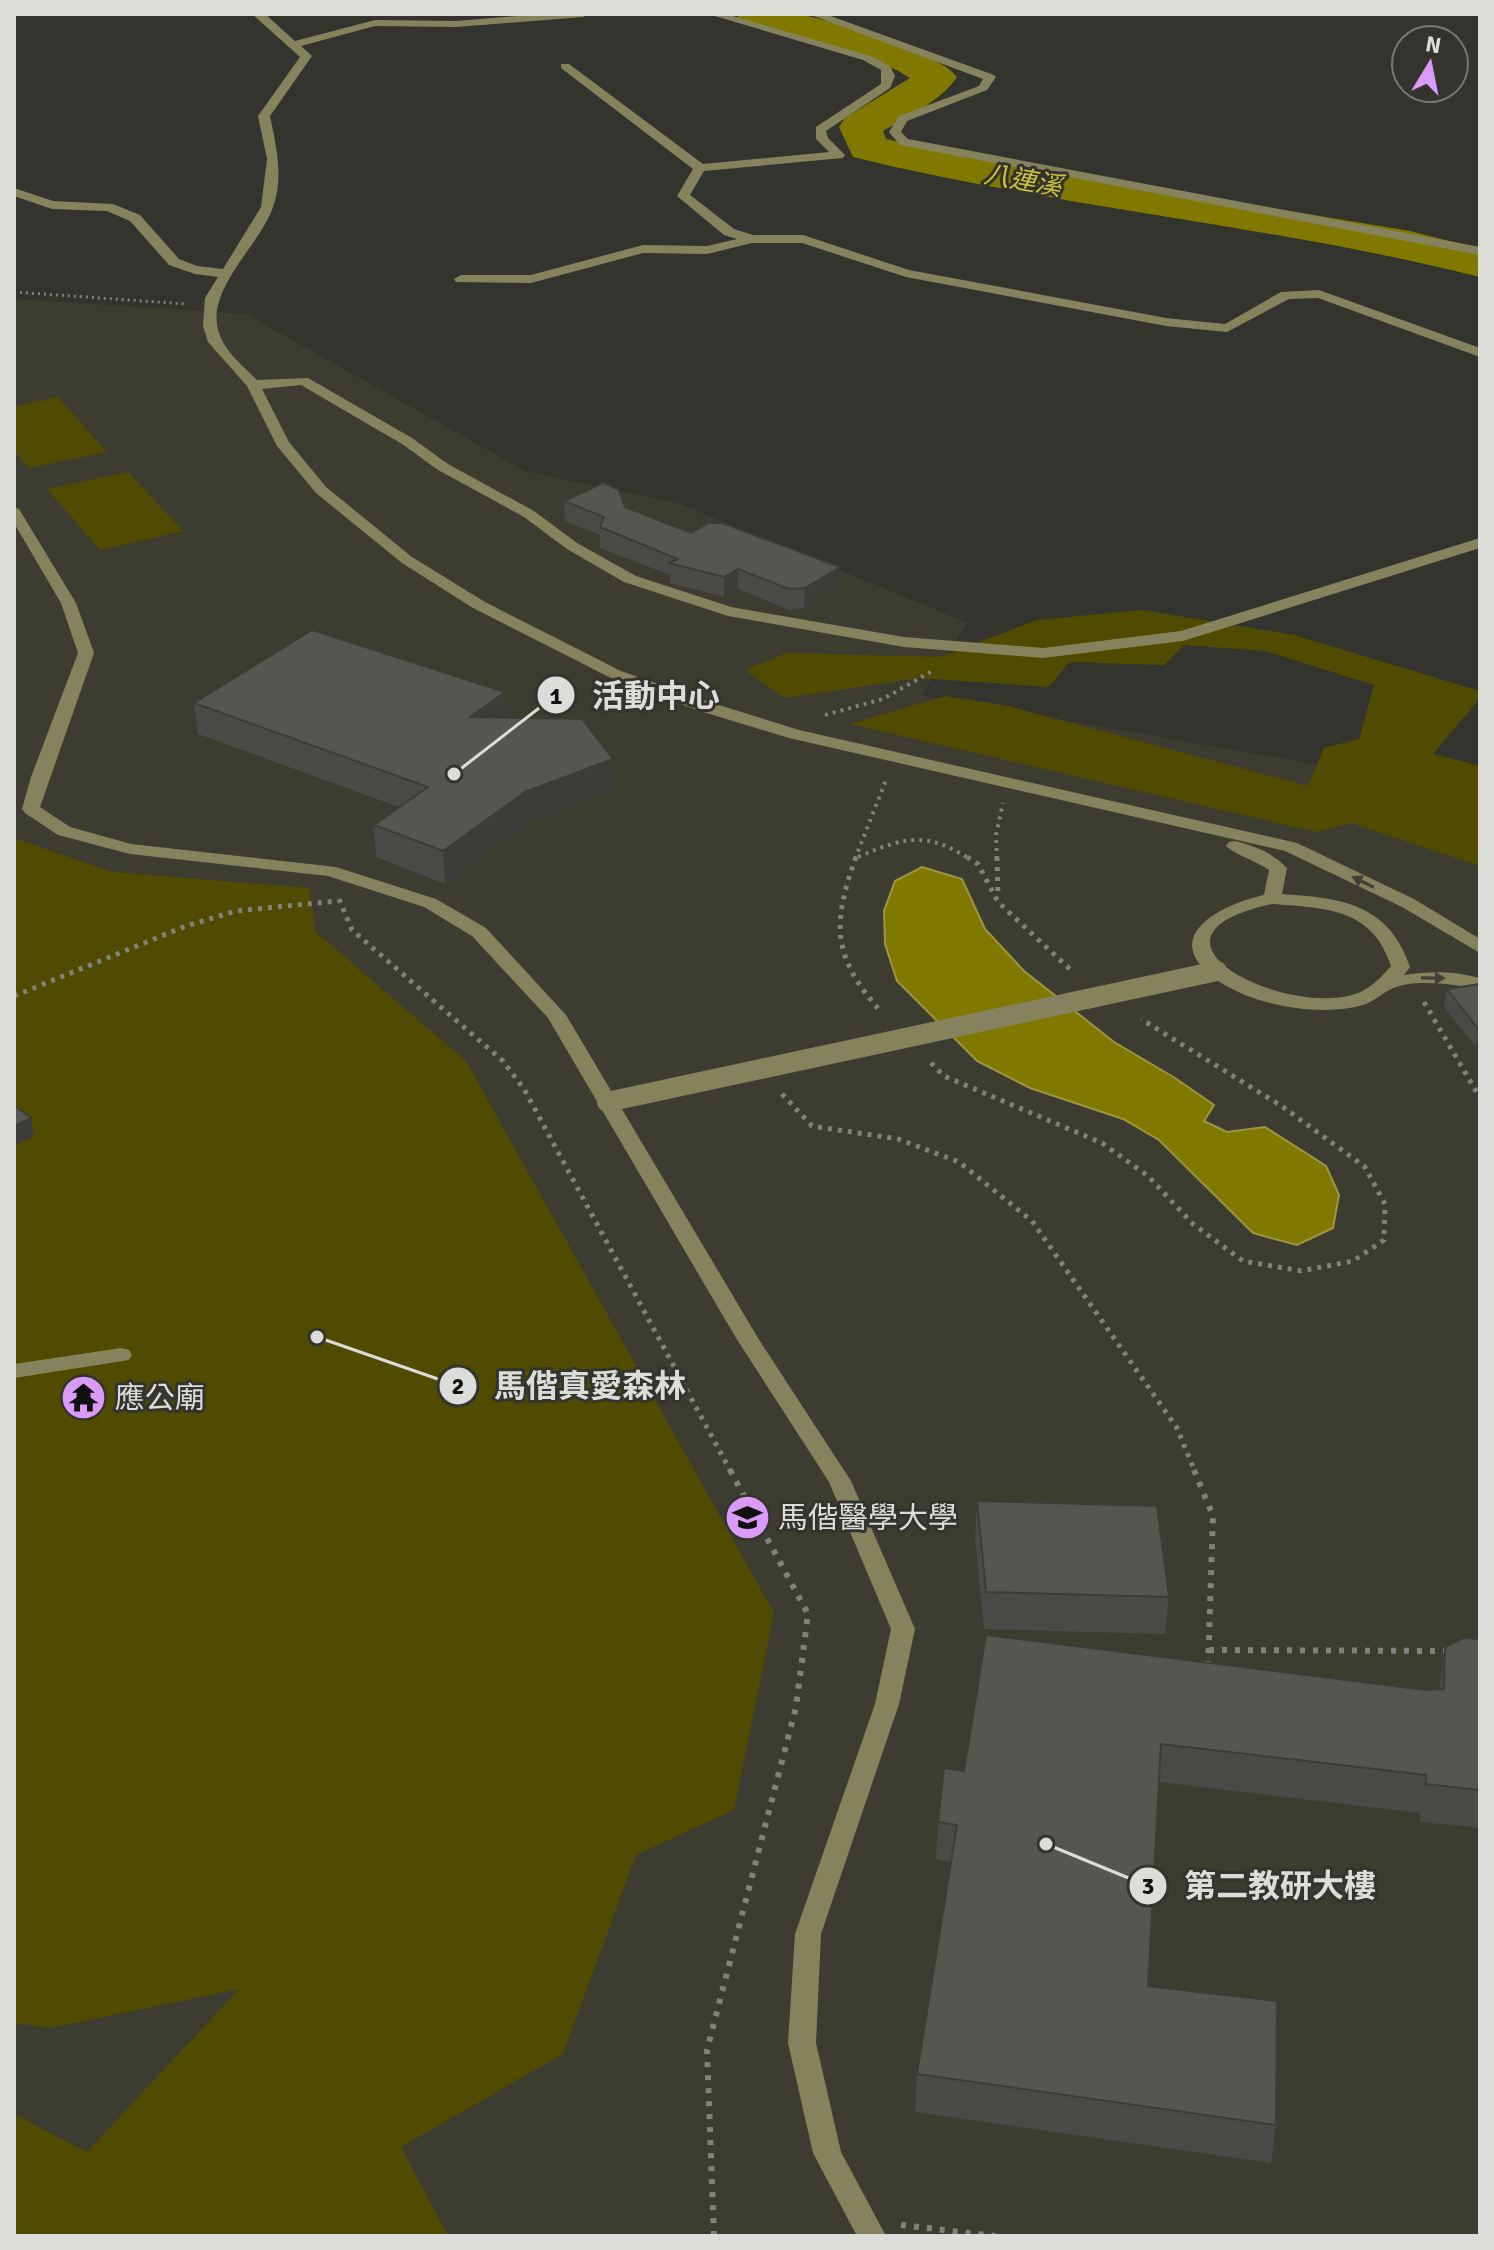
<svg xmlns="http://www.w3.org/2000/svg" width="1494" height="2250" font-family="Signika,'Noto Sans TC',sans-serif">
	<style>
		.built { fill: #3c3c31 }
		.green { fill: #504b01 }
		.water { fill: #817800; stroke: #9c9641; stroke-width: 2 }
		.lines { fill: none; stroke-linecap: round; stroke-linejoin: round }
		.river { fill: #817800; fill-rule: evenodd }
		.path-far3 { stroke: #81817d; stroke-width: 3; stroke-dasharray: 2 4; stroke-linecap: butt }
		.path-far2 { stroke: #81817d; stroke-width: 4; stroke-dasharray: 3 5; stroke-linecap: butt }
		.path-far1 { stroke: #81817d; stroke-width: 5; stroke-dasharray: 4 6; stroke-linecap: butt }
		.path { stroke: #81817d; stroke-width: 6; stroke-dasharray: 5 8; stroke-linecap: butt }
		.minor { fill: #85835d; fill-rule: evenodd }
		.minor-bridge { stroke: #85835d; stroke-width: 20 }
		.wall { fill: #4a4a46 }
		.shaded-wall { fill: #3c3c39 }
		.building { fill: #565651; stroke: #3c3c39; stroke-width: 2 }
		.oneway { fill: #404036 }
		.labels { text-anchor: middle; stroke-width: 6; stroke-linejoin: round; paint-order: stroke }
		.far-water-label { font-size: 26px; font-style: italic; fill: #cdc33c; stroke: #34342f }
		.poi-label { font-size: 30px; fill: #dcdcd9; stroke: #34342f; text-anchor: start }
		.leader { fill: none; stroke: #dcdcd9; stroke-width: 3 }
		.callout-dot { fill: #dcdcd9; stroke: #34342f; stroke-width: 3 }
		.mark-label { font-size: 24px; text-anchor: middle; font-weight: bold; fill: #111 }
		.callout-label { font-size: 32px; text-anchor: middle; font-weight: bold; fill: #dcdcd9; stroke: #34342f; stroke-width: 6; stroke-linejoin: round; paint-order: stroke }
	</style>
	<rect width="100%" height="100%" fill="#34342f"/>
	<path class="built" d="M 14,299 L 246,314 L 525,471 L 680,504 L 968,623 L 921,695 L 1381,776 L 1480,799 L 1480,2236 L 14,2236 Z"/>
	<path class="green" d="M 58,397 L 107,452 L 29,468 L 14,451 L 14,406 Z
		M 128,472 L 183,531 L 100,550 L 47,489 Z
		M 1142,610 L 1294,635 L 1480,691 L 1480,698 L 1433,754 L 1480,766 L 1480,866 L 1351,823 L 1317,832 L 850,724 L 945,696 L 1008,706 L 1308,786 L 1324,748 L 1359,739 L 1374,685 L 1265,651 L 1184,645 L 1164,665 L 1069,662 L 1049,687 L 920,678 L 785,698 L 745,670 L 786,653 L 940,657 L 1037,620 Z
		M 14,838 L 112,872 L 310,888 L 315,931 L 466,1061 L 774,1613 L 734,1810 L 636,1855 L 563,2054 L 401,2147 L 448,2236 L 14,2236 L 14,2114 L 87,2152 L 239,1989 L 50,2028 L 14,2023 Z"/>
	<path class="water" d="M 922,867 L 962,879 L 985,929 L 1024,971 L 1114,1042 L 1175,1078 L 1214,1105 L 1204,1121 L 1227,1132 L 1265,1127 L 1326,1166 L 1339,1195 L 1333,1228 L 1297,1245 L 1253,1233 L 1159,1140 L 1123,1119 L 1030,1088 L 977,1061 L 897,981 L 885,944 L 884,911 L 895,881 Z"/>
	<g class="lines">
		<path class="river" d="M 736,14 C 755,14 778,11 798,14 C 830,20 940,52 957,77 C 940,102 908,116 883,131 L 886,139 L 971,158 L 1410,231 L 1480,249 L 1480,277 C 1273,225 1060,208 853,157 L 839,127 L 845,118 L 910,78 L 897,70 L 741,22 Z"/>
		<path class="path-far3" d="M 14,292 L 186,304"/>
		<path class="path-far2" d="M 825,715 L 883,699 L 934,670
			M 858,857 C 905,837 925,831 970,859
			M 855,859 L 886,780
			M 997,859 L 996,835 L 1003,803"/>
		<path class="path-far1" d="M 856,857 C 831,926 833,958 882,1013
			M 967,857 L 978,864 L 998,902 L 1074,973
			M 997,857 L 998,897
			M 339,899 L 352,930 L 503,1061 L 524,1089 L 731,1472
			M 14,996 L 186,926 L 236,911 L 337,901
			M 1424,1002 L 1480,1098
			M 931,1063 L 944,1076 L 1102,1143 L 1148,1176 L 1193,1224 L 1243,1261 L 1301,1271 L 1353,1261 L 1384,1240 L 1385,1204 L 1365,1167 L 1283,1107 L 1141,1019
			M 782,1094 L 812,1126 L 898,1139 L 959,1162 L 1032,1221 L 1177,1428 L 1195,1472"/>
		<path class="path" d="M 1194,1470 L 1213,1516 L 1208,1668
			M 1209,1650 L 1451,1651
			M 901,2225 L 995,2236
			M 714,2236 L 707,2050 L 796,1707 L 808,1614 L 730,1470"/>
		<path class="minor" d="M 252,14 L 265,14 L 295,41 L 375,20 L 456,21 L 540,14 L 589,14 L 583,17 L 456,27 L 375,26 L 301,46 L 312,56 L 270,116 C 276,145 284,178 273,207 C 259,248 200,293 221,338 C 228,354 245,368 257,380 L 308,378 L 412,438 L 448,464 L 534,511 L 577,543 L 636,576 L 731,607 L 904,637 L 1043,648 L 1181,631 L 1480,538 L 1480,548 L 1183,641 L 1043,658 L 904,647 L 728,616 L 624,582 L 567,549 L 524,517 L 438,470 L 402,444 L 301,385 L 262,389 L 289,442 L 326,487 L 412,557 L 485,602 L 621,671 L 709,702 L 799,730 L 1297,843 L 1414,899 L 1480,939 L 1480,953 L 1402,907 L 1285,851 L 789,738 L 697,710 L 609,677 L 473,608 L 402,563 L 316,493 L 277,446 L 247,386 L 208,342 L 203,326 L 205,298 L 218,277 L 195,274 L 169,265 L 130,221 L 107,211 L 52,209 L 14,196 L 14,188 L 53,201 L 113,204 L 140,215 L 179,259 L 197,266 L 223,269 L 261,207 L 267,159 L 258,116 L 300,57 Z
			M 708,14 L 726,14 L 871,56 L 890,66 L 895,76 L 890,88 L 826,131 L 828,138 L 845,155 L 843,158 L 704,171 L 690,195 L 734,229 L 753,235 L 803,235 L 909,270 L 1166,318 L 1225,324 L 1281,292 L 1319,290 L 1480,348 L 1480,357 L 1318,298 L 1289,299 L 1227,332 L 1166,326 L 906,277 L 802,243 L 752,243 L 707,254 L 643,253 L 531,283 L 456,282 L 454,279 L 461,275 L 531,275 L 643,245 L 707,246 L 737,239 L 724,235 L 677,196 L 693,169 L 561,68 L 561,64 L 569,64 L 703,164 L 829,152 L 816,139 L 816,127 L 881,84 L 881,70 L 863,60 Z
			M 808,14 L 825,14 L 994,75 L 996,77 L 987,90 L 907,121 L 901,132 L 908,139 L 1480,247 L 1480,255 L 900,145 L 889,132 L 899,116 L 979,86 L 983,79 Z
			M 14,507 L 19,509 L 76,603 L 94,653 L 40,807 L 70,827 L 131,844 L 336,867 L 436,899 L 486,928 L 566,1015 L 758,1338 L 851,1481 L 915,1629 L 899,1704 L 821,1934 L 816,2043 L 841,2152 L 886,2236 L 857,2236 L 813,2153 L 788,2043 L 795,1934 L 875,1704 L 891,1629 L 829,1482 L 736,1338 L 548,1018 L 472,936 L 424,907 L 328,876 L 130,854 L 58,835 L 25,813 L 22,809 L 31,777 L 78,653 L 61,603 L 14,523 Z
			M 1235,841 C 1255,846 1273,853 1287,868 L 1282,894 C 1342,898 1389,904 1410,967 L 1404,975 C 1430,971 1454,971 1480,978 L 1480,990 C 1456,984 1412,978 1389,990 C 1380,995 1373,1002 1363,1005 C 1321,1017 1256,1006 1220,982 C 1155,939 1218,905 1264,895 L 1269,870 C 1256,861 1236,855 1226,846 L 1229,842 ZM 1272,904 C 1326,908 1372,908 1391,966 C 1381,978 1368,991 1352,995 C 1278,1015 1124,936 1272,904 Z
			M 121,1348 L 129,1350 L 132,1355 L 129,1360 L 14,1378 L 14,1364 Z"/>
		<path class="minor-bridge" d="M 607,1102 L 1217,971"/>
	</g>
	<path class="wall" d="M 564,501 L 625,507 L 691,533 L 840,567 L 839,588 L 804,608 L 789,610 L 738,589 L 724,597 L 670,583 L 670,575 L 600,548 L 600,535 L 565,521 Z
		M 194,703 L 506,718 L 613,759 L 614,790 L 526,824 L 445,884 L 376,857 L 374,825 L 399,807 L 198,734 Z
		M 1480,984 L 1480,1047 L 1476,1047 L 1444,1007 L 1447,989 Z
		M 977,1501 L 1169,1597 L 1165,1634 L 984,1629 L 975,1538 Z
		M 1480,1639 L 1480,1828 L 1420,1822 L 1420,1813 L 1159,1782 L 1148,1986 L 1276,2125 L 1271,2163 L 915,2112 L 917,2074 L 951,1862 L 936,1859 L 938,1822 L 964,1771 L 1425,1690 L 1439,1690 L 1445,1647 Z"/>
	<path class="shaded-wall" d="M 840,567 L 839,588 L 804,608 L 805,588 Z
		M 738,569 L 738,589 L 724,597 L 724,577 Z
		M 505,692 L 506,723 L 470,717 Z
		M 613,759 L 614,790 L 526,824 L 445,884 L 443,851 L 525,792 Z
		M 1480,1029 L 1480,1047 L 1476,1047 L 1479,1030 Z
		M 31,1118 L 34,1136 L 14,1146 L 14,1126 Z"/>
	<path class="building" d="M 603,483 L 619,490 L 625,507 L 691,533 L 708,523 L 722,523 L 840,567 L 805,588 L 789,589 L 738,569 L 724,577 L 669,563 L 678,559 L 600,527 L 604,517 L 564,501 Z
		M 312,630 L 505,692 L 470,717 L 582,719 L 613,759 L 525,792 L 443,851 L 374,825 L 428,787 L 194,703 Z
		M 1480,984 L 1480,1029 L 1479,1030 L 1447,989 Z
		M 14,1105 L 31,1118 L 14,1126 Z
		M 977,1501 L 1157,1506 L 1169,1597 L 986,1592 Z
		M 986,1635 L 1425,1690 L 1444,1689 L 1445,1647 L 1463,1638 L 1480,1639 L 1480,1790 L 1426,1784 L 1426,1775 L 1161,1744 L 1148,1986 L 1277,2001 L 1276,2125 L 917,2074 L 957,1825 L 938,1822 L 944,1768 L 964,1771 Z"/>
	<defs><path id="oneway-solid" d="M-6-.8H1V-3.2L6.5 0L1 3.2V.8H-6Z" transform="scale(2)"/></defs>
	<g class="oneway">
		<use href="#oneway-solid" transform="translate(1363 882) rotate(-154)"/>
		<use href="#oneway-solid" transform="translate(1433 978) rotate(1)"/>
	</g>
	<defs>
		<symbol id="temple-disc" viewBox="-11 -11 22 22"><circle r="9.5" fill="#da9af7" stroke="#34342f"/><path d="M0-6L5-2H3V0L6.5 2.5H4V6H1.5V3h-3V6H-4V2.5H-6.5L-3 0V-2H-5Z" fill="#111"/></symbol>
		<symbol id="university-disc" viewBox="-11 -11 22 22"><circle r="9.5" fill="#da9af7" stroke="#34342f"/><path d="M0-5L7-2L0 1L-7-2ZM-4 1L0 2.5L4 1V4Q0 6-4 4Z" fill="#111"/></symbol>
	</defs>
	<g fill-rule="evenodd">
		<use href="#temple-disc" x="58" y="1372" width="51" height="51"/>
		<use href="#university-disc" x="722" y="1492" width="51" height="51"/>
	</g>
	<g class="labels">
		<g class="far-water-label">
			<text transform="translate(1023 180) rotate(10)" y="9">八連溪</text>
		</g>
		<g class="poi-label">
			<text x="115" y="1408">應公廟</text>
			<text x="778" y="1528">馬偕醫學大學</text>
		</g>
	</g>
	<path class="leader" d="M454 774L556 695M317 1337L458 1386M1046 1844L1148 1886"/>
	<g class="callout-dot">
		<circle cx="454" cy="774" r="8"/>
		<circle cx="317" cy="1337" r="8"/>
		<circle cx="1046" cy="1844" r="8"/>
		<circle cx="556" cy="695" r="20"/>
		<circle cx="458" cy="1386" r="20"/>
		<circle cx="1148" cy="1886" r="20"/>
	</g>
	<g class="mark-label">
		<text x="556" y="704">1</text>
		<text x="458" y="1394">2</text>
		<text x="1148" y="1894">3</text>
	</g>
	<g class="callout-label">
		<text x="656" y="707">活動中心</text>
		<text x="590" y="1397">馬偕真愛森林</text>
		<text x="1280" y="1897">第二教研大樓</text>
	</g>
	<rect width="1494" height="2250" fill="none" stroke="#dcdcd9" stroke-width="32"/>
	<g transform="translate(1430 64) rotate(10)"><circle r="38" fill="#34342f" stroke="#777773" stroke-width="2"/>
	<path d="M0-6L14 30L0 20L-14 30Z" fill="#da9af7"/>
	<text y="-12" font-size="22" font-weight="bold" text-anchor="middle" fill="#dcdcd9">N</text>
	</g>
</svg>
